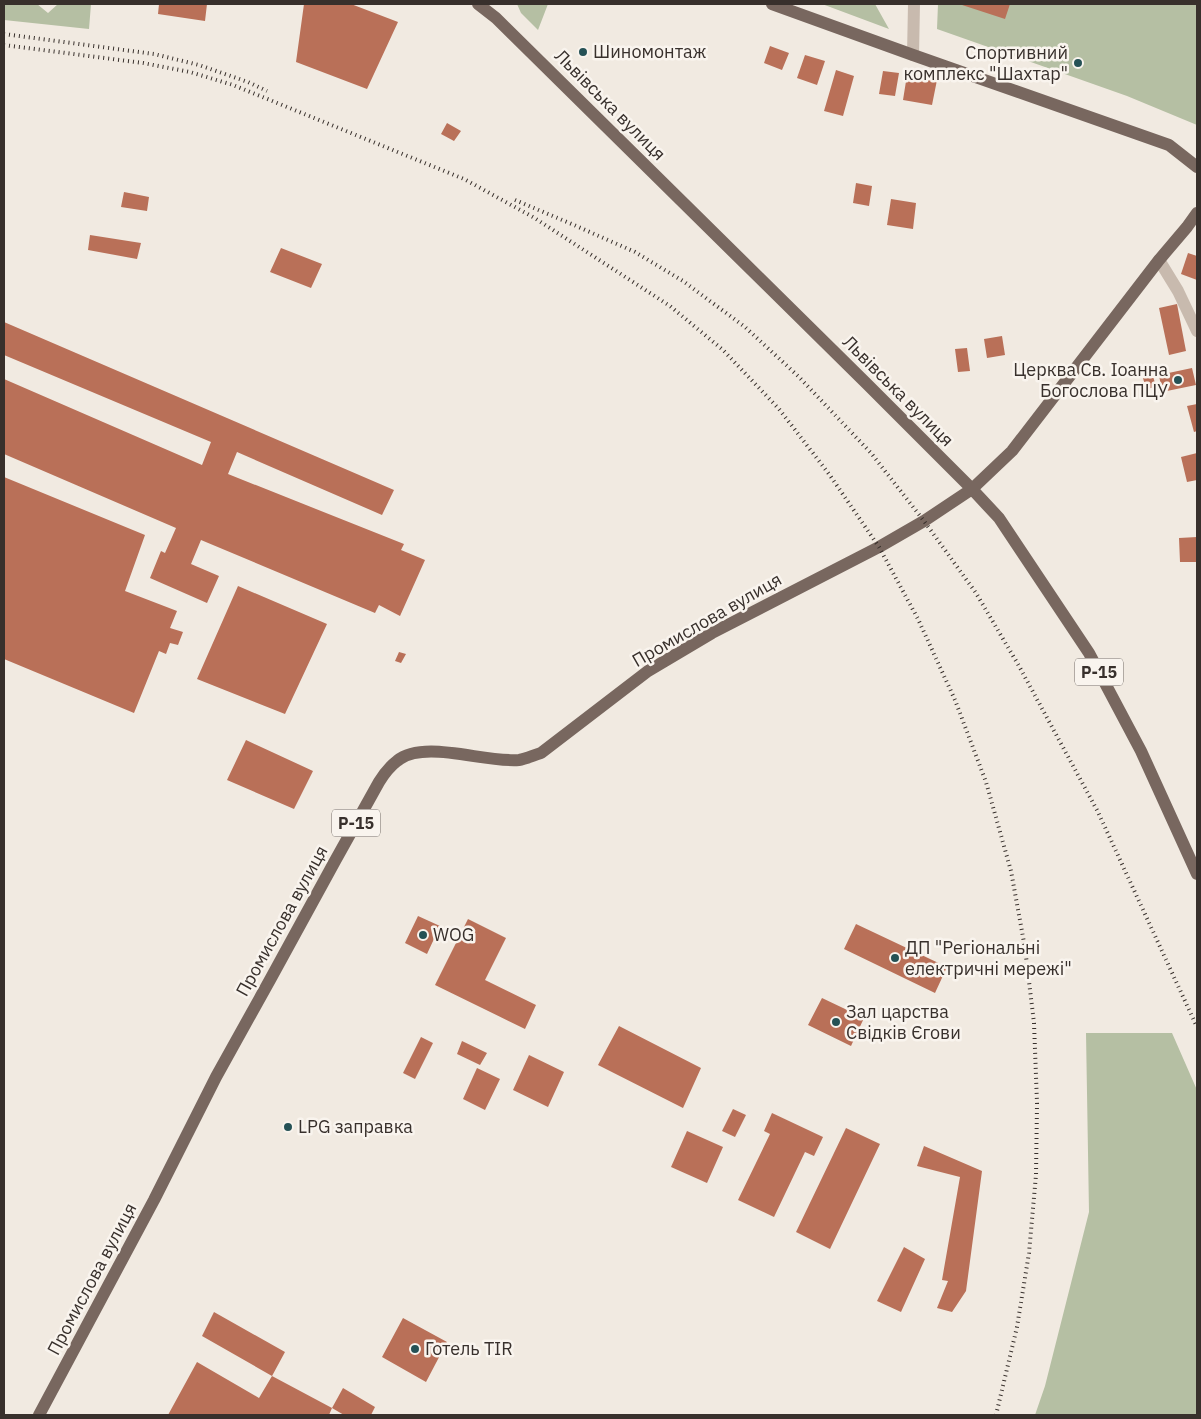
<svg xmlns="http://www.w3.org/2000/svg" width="1201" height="1419" font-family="'IBM Plex Sans',sans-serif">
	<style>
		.green { fill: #b5bfa3 }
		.building { fill: #b97058 }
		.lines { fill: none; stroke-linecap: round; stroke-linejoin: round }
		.minor { stroke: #c8baae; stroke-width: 12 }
		.major { stroke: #78675f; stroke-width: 12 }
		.rail { stroke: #38302c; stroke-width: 4; stroke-dasharray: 1 4; stroke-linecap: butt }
		.poi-dot { fill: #255155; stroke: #f9f4ee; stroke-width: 2 }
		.labels { text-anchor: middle; stroke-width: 5; stroke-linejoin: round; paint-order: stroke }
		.shield { fill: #f9f4ee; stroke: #726b66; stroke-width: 1 }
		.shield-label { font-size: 16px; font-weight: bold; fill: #38302c }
		.poi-label { font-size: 18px; fill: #38302c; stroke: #f9f4ee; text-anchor: start }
		.street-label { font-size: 18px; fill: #38302c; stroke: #f9f4ee }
	</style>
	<rect width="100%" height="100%" fill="#f1eae1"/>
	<path class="green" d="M 4,4 L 37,4 L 48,13 L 58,4 L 91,4 L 89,29 L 4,20 Z
		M 517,4 L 548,4 L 538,30 L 521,13 Z
		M 822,4 L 875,4 L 889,29 Z
		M 938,4 L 1197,4 L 1197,125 L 1127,96 L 937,29 Z
		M 1086,1033 L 1172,1033 L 1197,1090 L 1197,1415 L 1035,1415 L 1045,1386 L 1089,1212 Z"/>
	<path class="building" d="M 159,4 L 207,4 L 205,21 L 158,14 Z
		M 304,4 L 351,4 L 398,22 L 367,89 L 296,62 Z
		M 959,4 L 1010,4 L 1005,19 Z
		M 770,46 L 789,53 L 782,70 L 764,63 Z
		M 805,55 L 825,61 L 817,85 L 797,78 Z
		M 836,70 L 854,76 L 843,116 L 824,111 Z
		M 883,71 L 899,73 L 895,96 L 879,94 Z
		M 907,75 L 937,80 L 932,105 L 903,100 Z
		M 447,123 L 461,131 L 454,141 L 441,134 Z
		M 856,183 L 872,186 L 869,206 L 853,203 Z
		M 124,192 L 149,197 L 147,211 L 121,207 Z
		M 891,199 L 916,203 L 913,229 L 887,225 Z
		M 90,235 L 141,243 L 137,259 L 88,250 Z
		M 281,248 L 322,264 L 311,288 L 270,272 Z
		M 1188,253 L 1197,256 L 1197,280 L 1181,274 Z
		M 1177,304 L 1186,351 L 1169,355 L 1159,308 Z
		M 4,322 L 394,490 L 382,515 L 237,452 L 228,474 L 404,544 L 401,550 L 425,560 L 400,616 L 379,605 L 375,613 L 201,540 L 191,564 L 219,576 L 207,603 L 150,578 L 161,551 L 165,553 L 176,528 L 4,454 L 4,379 L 202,465 L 211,442 L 4,355 Z
		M 1002,336 L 1005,355 L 987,358 L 984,339 Z
		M 967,348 L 970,371 L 958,372 L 955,349 Z
		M 1192,368 L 1196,385 L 1162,392 L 1159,375 Z
		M 1153,376 L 1156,387 L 1146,389 L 1143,378 Z
		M 1197,404 L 1197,431 L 1194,432 L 1187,406 Z
		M 1197,453 L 1197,480 L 1187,482 L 1181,457 Z
		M 4,477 L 145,535 L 125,591 L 177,611 L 170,628 L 183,632 L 178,645 L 170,643 L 166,654 L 159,651 L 134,713 L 4,659 Z
		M 1197,537 L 1197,562 L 1180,562 L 1179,538 Z
		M 238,586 L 327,624 L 285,714 L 197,679 Z
		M 399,652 L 406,654 L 401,663 L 395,661 Z
		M 246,740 L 313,771 L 294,809 L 227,780 Z
		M 418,916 L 440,926 L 427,954 L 405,943 Z
		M 468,919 L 506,938 L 485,980 L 536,1005 L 525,1029 L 435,985 Z
		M 856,924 L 947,967 L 935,993 L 844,949 Z
		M 822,998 L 864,1018 L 851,1046 L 808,1025 Z
		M 619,1026 L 701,1068 L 683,1108 L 598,1065 Z
		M 421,1037 L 433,1043 L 415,1079 L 403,1073 Z
		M 462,1041 L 487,1053 L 480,1065 L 457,1054 Z
		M 529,1055 L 564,1072 L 548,1107 L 513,1090 Z
		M 477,1068 L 500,1079 L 485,1110 L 463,1099 Z
		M 733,1109 L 746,1115 L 735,1137 L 722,1131 Z
		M 772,1113 L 823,1137 L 814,1156 L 805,1152 L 774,1217 L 738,1200 L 770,1134 L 764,1131 Z
		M 846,1128 L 880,1144 L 830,1249 L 796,1232 Z
		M 687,1131 L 723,1147 L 707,1183 L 671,1167 Z
		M 924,1146 L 982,1171 L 966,1291 L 952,1312 L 937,1308 L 948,1281 L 942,1280 L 960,1177 L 917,1166 Z
		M 904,1247 L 925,1259 L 901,1312 L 877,1301 Z
		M 214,1312 L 285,1352 L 272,1376 L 332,1408 L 329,1415 L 168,1415 L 197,1362 L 259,1398 L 272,1376 L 202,1336 Z
		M 403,1318 L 447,1342 L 426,1382 L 382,1357 Z
		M 343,1388 L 375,1407 L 371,1415 L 344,1415 L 332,1408 Z"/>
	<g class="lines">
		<path class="minor" d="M 913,55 L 914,4
			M 1159,260 L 1178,291 L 1197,331"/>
		<path class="major" d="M 478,4 L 496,18 L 866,383 L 972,489 L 999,518 L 1089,653 L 1141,751 L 1197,874
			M 772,4 L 913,55 L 1169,145 L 1197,167
			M 39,1415 L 154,1200 L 216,1077 L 271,978 L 335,861 L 379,782 C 384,774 389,767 397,761 C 424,739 484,763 519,760 C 526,759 534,755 541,753 L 648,671 L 712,633 L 879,547 L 924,521 L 972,489 L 1012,451 L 1159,260 L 1187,227 L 1197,213"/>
		<path class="rail" d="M 4,34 L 154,54 L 199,65 L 248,82 L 267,91
			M 4,45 L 143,63 L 190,72 L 233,85 L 464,179 L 533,217 L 670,306 L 723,350 L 779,409 L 829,474 L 879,547 L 918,619 L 955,700 L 986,782 L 1011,871 L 1025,948 L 1034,1023 L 1037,1103 L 1036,1175 L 1029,1253 L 1017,1327 L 996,1415
			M 515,200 L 574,225 L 635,252 L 683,281 L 745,327 L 798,376 L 871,453 L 924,521 L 976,593 L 1019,666 L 1098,812 L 1197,1027"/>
	</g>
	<g class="poi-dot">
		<circle cx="583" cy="52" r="5"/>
		<circle cx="1078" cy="63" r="5"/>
		<circle cx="1178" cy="380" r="5"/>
		<circle cx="423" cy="935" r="5"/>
		<circle cx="895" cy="958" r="5"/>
		<circle cx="836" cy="1022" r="5"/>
		<circle cx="288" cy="1127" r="5"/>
		<circle cx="415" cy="1349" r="5"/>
	</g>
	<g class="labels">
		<g class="shield">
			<rect x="1075" y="658.5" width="48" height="27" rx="4"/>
			<rect x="332" y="809.5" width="48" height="27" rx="4"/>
		</g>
		<g class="shield-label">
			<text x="1099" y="678">Р-15</text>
			<text x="356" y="829">Р-15</text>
		</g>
		<g class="poi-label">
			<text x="593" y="58">Шиномонтаж</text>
			<text x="1068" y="59" text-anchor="end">Спортивний<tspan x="1068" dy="21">комплекс "Шахтар"</tspan></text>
			<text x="1168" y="376" text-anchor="end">Церква Св. Іоанна<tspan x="1168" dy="21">Богослова ПЦУ</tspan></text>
			<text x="433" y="941">WOG</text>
			<text x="905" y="954">ДП "Регіональні<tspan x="905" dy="21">електричні мережі"</tspan></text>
			<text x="846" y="1018">Зал царства<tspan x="846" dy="21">Свідків Єгови</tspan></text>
			<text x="298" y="1133">LPG заправка</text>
			<text x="425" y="1355">Готель TIR</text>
		</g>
		<g class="street-label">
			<text transform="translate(610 105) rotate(45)" y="6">Львівська вулиця</text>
			<text transform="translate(898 391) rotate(45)" y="6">Львівська вулиця</text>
			<text transform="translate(707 620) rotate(-30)" y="6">Промислова вулиця</text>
			<text transform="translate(282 921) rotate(-61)" y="6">Промислова вулиця</text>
			<text transform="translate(92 1279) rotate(-62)" y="6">Промислова вулиця</text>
		</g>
	</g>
	<rect width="1201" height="1419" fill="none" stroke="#38302c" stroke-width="10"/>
</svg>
